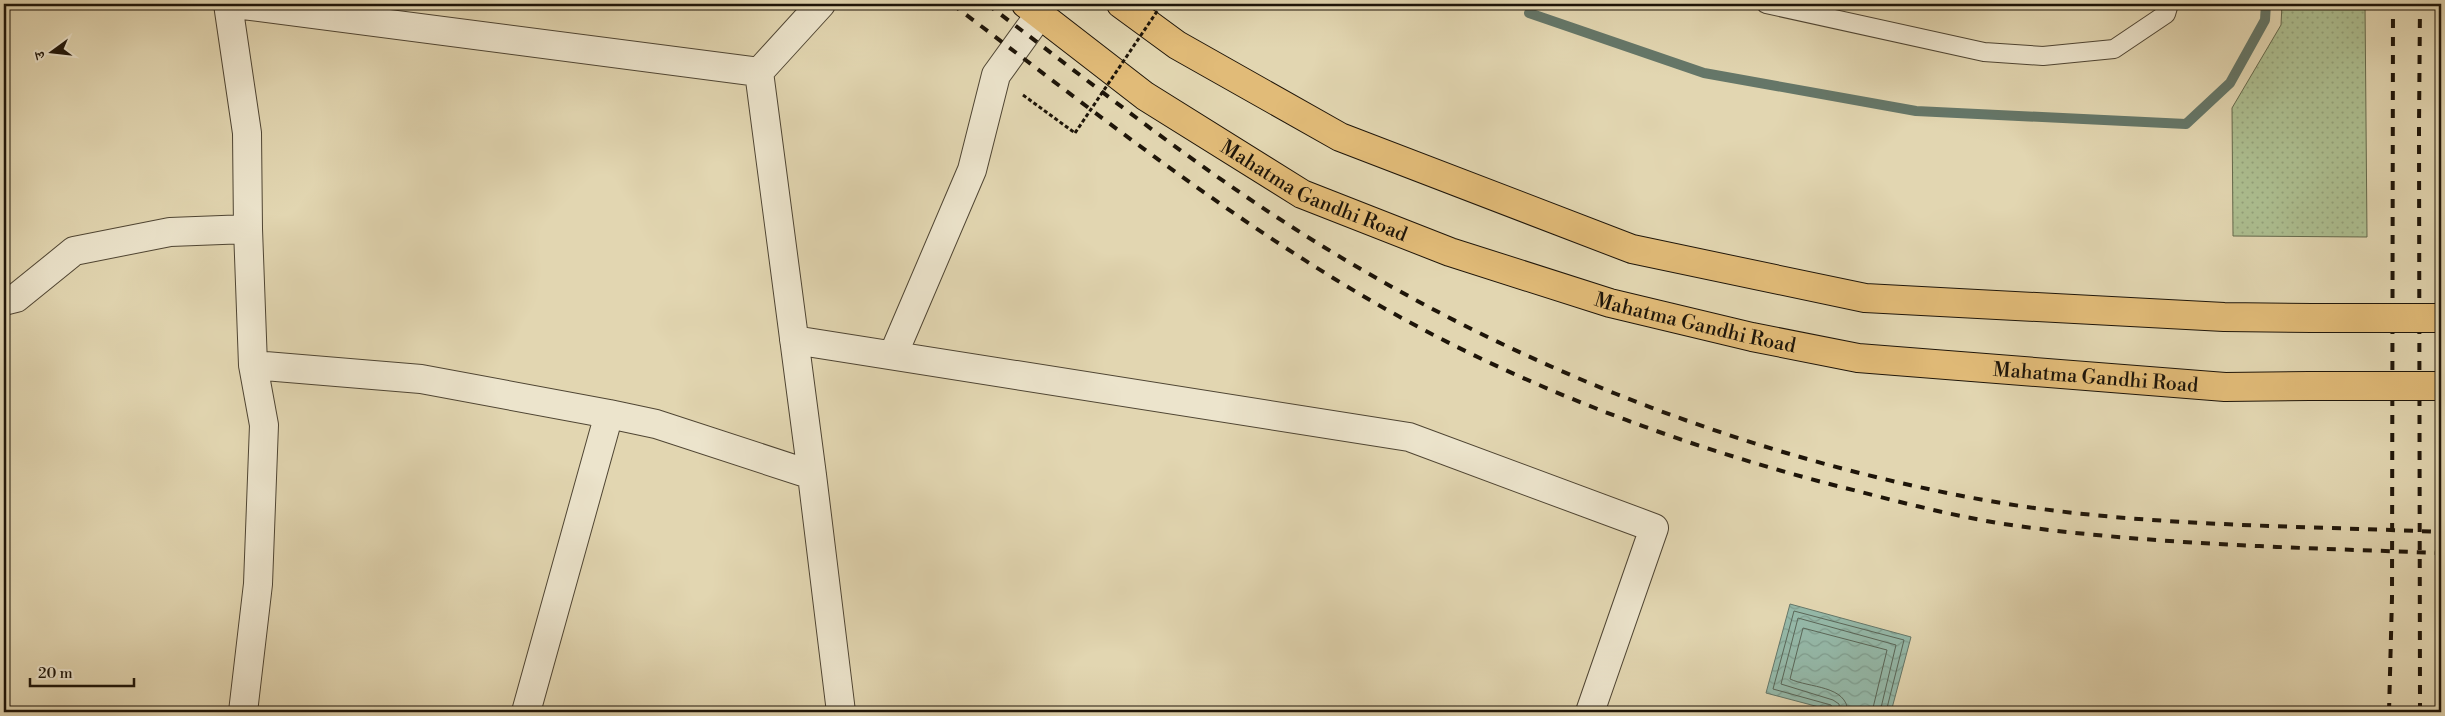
<svg xmlns="http://www.w3.org/2000/svg" width="2445" height="716" font-family="'Libre Bodoni','Noto Serif Devanagari',serif">
	<style>
		.grass { fill: url(#grass-dots); stroke: #666a4d }
		.water { fill: url(#water-waves); stroke: #657769 }
		.lines { fill: none; stroke-linecap: round; stroke-linejoin: round }
		.shore { stroke: #5a6759; stroke-width: 1 }
		.stream { stroke: #657769; stroke-width: 10 }
		.lane-casing { stroke: #4f4533; stroke-width: 20 }
		.street-casing { stroke: #4f4533; stroke-width: 30 }
		.primary-casing { stroke: #1e1509; stroke-width: 30 }
		.path { stroke: #1e1509; stroke-width: 3; stroke-dasharray: 4 2.5; stroke-linecap: butt }
		.lane { stroke: #ece4cc; stroke-width: 18 }
		.street { stroke: #ece4cc; stroke-width: 28 }
		.primary { stroke: #e1bb78; stroke-width: 28 }
		.rail { stroke: #1e1509; stroke-width: 4; stroke-dasharray: 9 9; stroke-linecap: butt }
		.primary-bridge-casing { stroke: #1e1509; stroke-width: 30; stroke-linecap: butt }
		.path-bridge { stroke: #1e1509; stroke-width: 3; stroke-dasharray: 4 2.5; stroke-linecap: butt }
		.primary-bridge { stroke: #e1bb78; stroke-width: 28 }
		.labels { text-anchor: middle; stroke-width: 4.5; stroke-linejoin: round; paint-order: stroke }
		.street-label { font-size: 20px; fill: #1e1509; stroke: #ece4cc }
	</style>
	<defs>
		<pattern id="grass-dots" width="8" height="8" patternUnits="userSpaceOnUse" patternTransform="scale(1.25)"><rect width="8" height="8" fill="#adbf91"/><path d="M2 2h.1M6 6h.1" fill="none" stroke="#94a37c" stroke-width="1.8" stroke-linecap="round"/></pattern>
		<pattern id="water-waves" width="16" height="10" patternUnits="userSpaceOnUse" patternTransform="scale(1.25)"><rect width="16" height="10" fill="#95b9a9"/><path d="M0 5q4-4 8 0t8 0" fill="none" stroke="#809e90"/></pattern>
	</defs>
	<rect width="100%" height="100%" fill="#e2d6b1"/>
	<filter id="stains"><feTurbulence type="fractalNoise" baseFrequency=".004" numOctaves="4"/><feColorMatrix values="0 0 0 0 .2 0 0 0 0 .09 0 0 0 0 .02 0 0 0 .5 -.17"/></filter>
	<radialGradient id="worn" r=".72"><stop offset=".6" stop-color="#630" stop-opacity="0"/><stop offset="1" stop-color="#630" stop-opacity=".3"/></radialGradient>
	<path class="grass" d="M 2282,4 L 2365,4 L 2367,237 L 2233,236 L 2232,108 L 2281,25 Z"/>
	<path class="water" d="M 1790,604 L 1911,637 L 1891,712 L 1838,712 L 1766,693 Z"/>
	<g class="lines">
		<path class="shore" d="M 1834,712 L 1831,705 L 1773,689 L 1794,611 L 1904,640 L 1886,712
			M 1840,712 L 1839,704 L 1833,700 L 1781,684 L 1798,618 L 1896,645 L 1880,712
			M 1848,712 C 1847,685 1809,688 1790,679 L 1803,628 L 1887,650 L 1872,712"/>
		<path class="stream" d="M 1529,13 L 1704,73 L 1916,111 L 2186,124 L 2230,83 L 2265,20 L 2266,4"/>
		<defs>
			<path id="lane" d="M 1766,4 L 1984,52 L 2043,56 L 2114,49 L 2166,14 L 2169,4"/>
			<path id="street" d="M 228,4 L 247,133 L 248,229
				M 235,4 L 759,72
				M 821,4 L 759,72 L 812,475 L 841,712
				M 4,301 L 16,298 L 74,251 L 170,232 L 248,229 L 253,365 L 264,425 L 258,584 L 243,712
				M 794,340 L 1409,437 L 1654,528 L 1590,712
				M 893,355 L 972,170 L 996,75 L 1040,14
				M 253,365 L 421,379 L 609,414 L 656,424 L 812,475
				M 526,712 L 609,414"/>
			<g id="primary">
				<path id="s1" d="M 1026,4 L 1145,96 L 1302,194 L 1450,252 L 1610,303 L 1752,337 L 1858,358 L 2225,387 L 2309,386"/>
				<path d="M 1121,4 L 1177,45 L 1340,137 L 1632,249 L 1865,298 L 2224,317 L 2312,318"/>
			</g>
		</defs>
		<use href="#lane" class="lane-casing"/>
		<use href="#street" class="street-casing"/>
		<use href="#primary" class="primary-casing"/>
		<path class="path" d="M 1023,95 L 1075,133"/>
		<use href="#lane" class="lane"/>
		<use href="#street" class="street"/>
		<use href="#primary" class="primary"/>
		<path class="rail" d="M 952,4 C 1084,104 1215,208 1358,293 C 1511,384 1684,448 1857,491 C 1915,506 1974,521 2033,528 C 2168,545 2305,548 2441,553
			M 987,4 C 1082,76 1176,151 1275,216 C 1487,355 1724,451 1973,498 C 2127,527 2285,525 2441,532
			M 2389,712 L 2392,598 L 2393,4
			M 2420,712 L 2419,129 L 2420,4"/>
		<defs>
			<path id="primary-bridge" d="M 2312,318 L 2441,318
				M 2309,386 L 2441,386"/>
		</defs>
		<use href="#primary-bridge" class="primary-bridge-casing"/>
		<path class="path-bridge" d="M 1075,133 L 1162,4"/>
		<use href="#primary-bridge" class="primary-bridge"/>
	</g>
	<g class="labels">
		<g class="street-label">
			<text dy="7" stroke="none"><textPath href="#s1" startOffset="345">Mahatma Gandhi Road</textPath></text>
			<text dy="7" stroke="none"><textPath href="#s1" startOffset="750">Mahatma Gandhi Road</textPath></text>
			<text dy="7" stroke="none"><textPath href="#s1" startOffset="1155">Mahatma Gandhi Road</textPath></text>
		</g>
	</g>
	<rect width="2445" height="716" fill="none" stroke="#e2d6b1" stroke-width="20"/>
	<rect x="5" y="5" width="2435" height="706" fill="none" stroke="#1e1509" stroke-width="2.5"/>
	<rect x="10" y="10" width="2425" height="696" fill="none" stroke="#1e1509"/>
	<g transform="translate(52 52) rotate(255)" stroke="#ece4cc" stroke-width="4" paint-order="stroke">
	<path d="M0-4L9 19L0 12L-9 19Z" fill="#1e1509"/>
	<text y="-8" font-size="14" font-weight="bold" text-anchor="middle" fill="#1e1509">उ</text>
	</g>
	<path d="M30 678v8h104v-8" fill="none" stroke="#1e1509" stroke-width="2.5"/>
	<text x="38" y="678" font-size="15" fill="#1e1509" stroke="#ece4cc" stroke-width="4" paint-order="stroke">20 m</text>
	<rect width="100%" height="100%" filter="url(#stains)"/>
	<rect width="100%" height="100%" fill="url(#worn)"/>
</svg>
